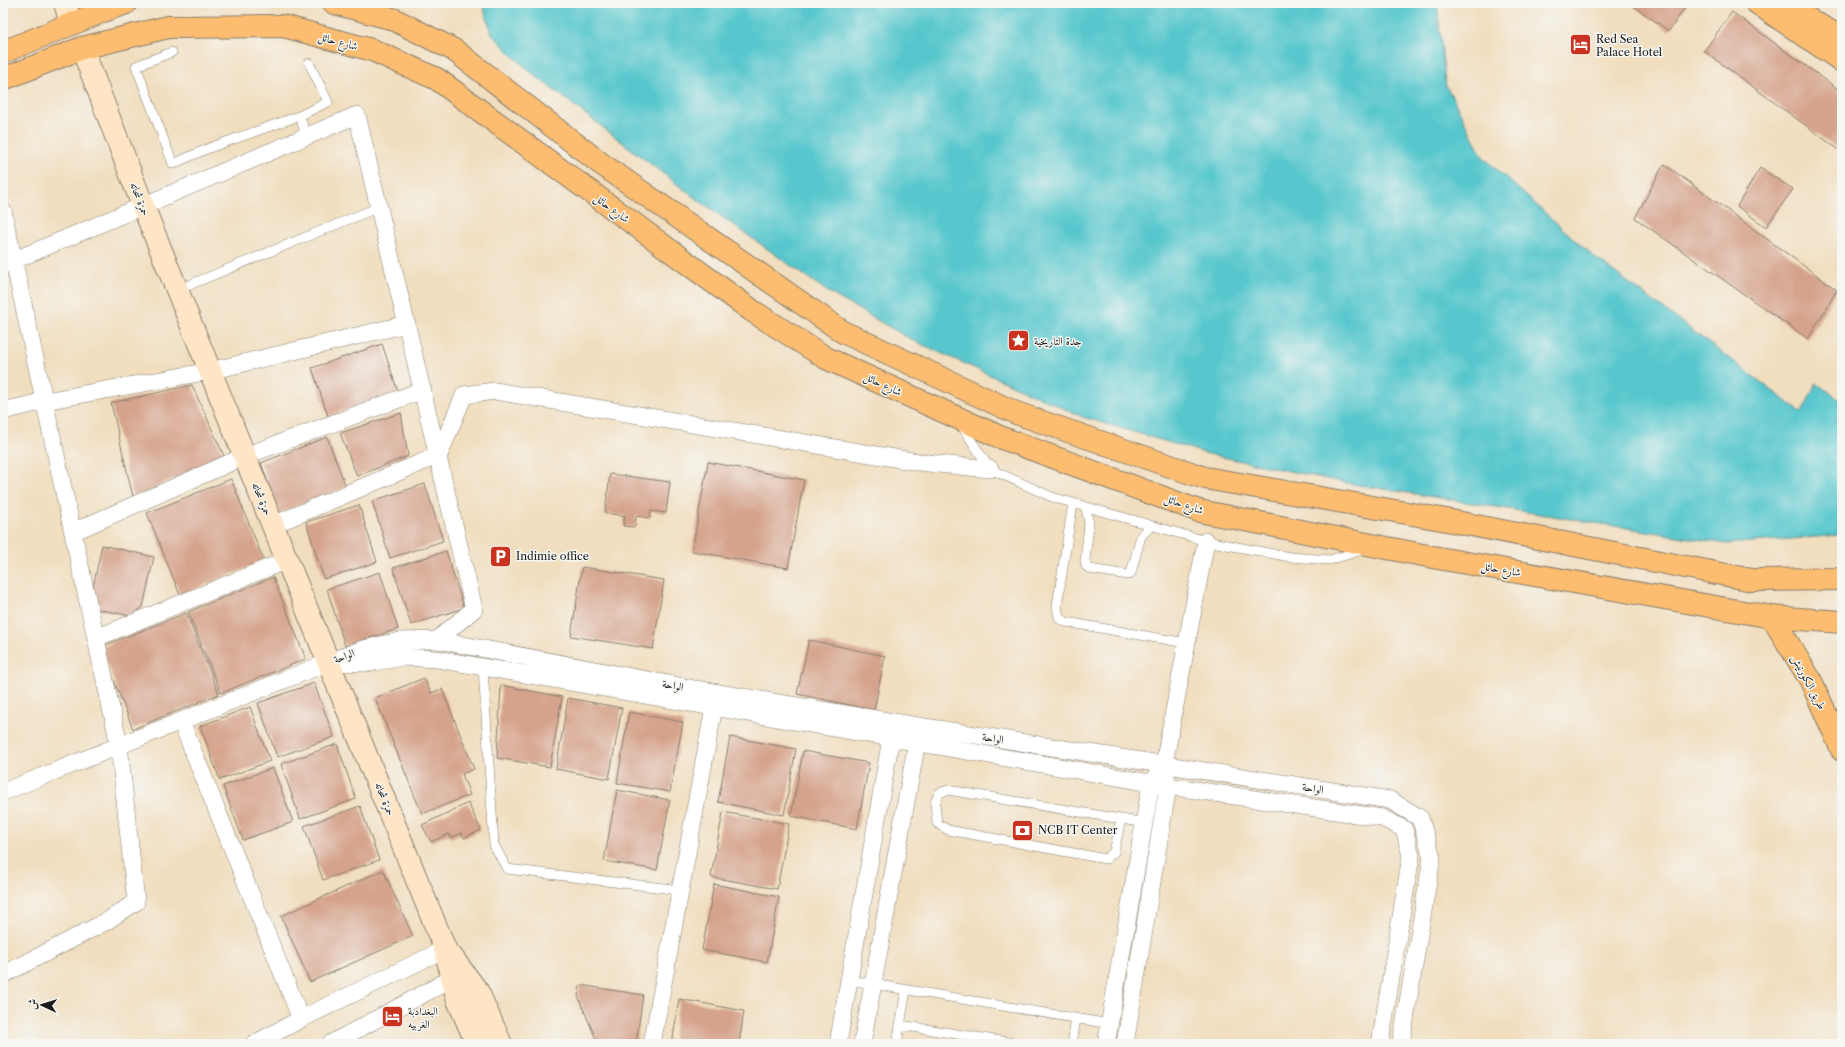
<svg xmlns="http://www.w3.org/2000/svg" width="1845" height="1047" font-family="'Libre Caslon Text',Amiri,serif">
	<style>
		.water { fill: #59c7cd; stroke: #3a7274 }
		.building { fill: #d5a38b }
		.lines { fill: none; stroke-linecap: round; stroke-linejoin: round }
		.lane-casing { stroke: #867d6e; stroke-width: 10 }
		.street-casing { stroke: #867d6e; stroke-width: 18 }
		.secondary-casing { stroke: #867d6e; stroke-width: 24 }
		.primary-casing { stroke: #867d6e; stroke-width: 24 }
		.lane { stroke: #fff; stroke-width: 9 }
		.street { stroke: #fff; stroke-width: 17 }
		.secondary { stroke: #fee5c5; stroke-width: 22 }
		.primary { stroke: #fcbd6f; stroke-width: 22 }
		.labels { text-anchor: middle; stroke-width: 3; stroke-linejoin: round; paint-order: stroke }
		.poi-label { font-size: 11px; fill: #1c1c1c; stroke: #f6f6f2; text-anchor: start }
		.street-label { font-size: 11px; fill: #1c1c1c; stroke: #f6f6f2 }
	</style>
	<rect width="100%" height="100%" fill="#f6f6f2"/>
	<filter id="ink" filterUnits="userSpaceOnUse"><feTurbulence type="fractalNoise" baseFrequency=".025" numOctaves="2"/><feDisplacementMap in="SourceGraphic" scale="8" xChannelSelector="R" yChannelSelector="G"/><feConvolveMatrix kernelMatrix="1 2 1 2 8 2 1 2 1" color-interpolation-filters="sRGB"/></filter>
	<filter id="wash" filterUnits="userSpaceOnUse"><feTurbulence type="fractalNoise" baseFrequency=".012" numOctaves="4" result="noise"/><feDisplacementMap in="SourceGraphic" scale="16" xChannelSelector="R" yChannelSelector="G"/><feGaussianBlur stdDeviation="0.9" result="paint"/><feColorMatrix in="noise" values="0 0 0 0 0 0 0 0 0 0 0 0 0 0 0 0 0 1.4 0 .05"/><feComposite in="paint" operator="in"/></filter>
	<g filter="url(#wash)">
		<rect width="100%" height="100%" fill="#f1debf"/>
		<path class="water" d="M 482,3 L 1437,3 L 1445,83 L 1483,157 L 1593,256 L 1802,413 L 1816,383 L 1842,401 L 1842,535 L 1727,544 L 1346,483 L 1208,454 L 1083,417 L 912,340 L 828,292 L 694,197 L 534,75 L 512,55 L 492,34 Z"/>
		<g id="blocks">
			<path class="building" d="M 1629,3 L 1688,3 L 1669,31 Z
				M 1732,12 L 1842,92 L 1842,152 L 1704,51 Z
				M 1664,164 L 1837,290 L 1808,339 L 1635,218 Z
				M 1760,168 L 1793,189 L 1766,227 L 1737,206 Z
				M 382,344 L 398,392 L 328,416 L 312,368 Z
				M 192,385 L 224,456 L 133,497 L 111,403 Z
				M 401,413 L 408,456 L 357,476 L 340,433 Z
				M 327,437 L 346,487 L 279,513 L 261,463 Z
				M 708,462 L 804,480 L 788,568 L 692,551 Z
				M 610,474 L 670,482 L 666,513 L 651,511 L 650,518 L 636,516 L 635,527 L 623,526 L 625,516 L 605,513 Z
				M 231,479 L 264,561 L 180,595 L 147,513 Z
				M 425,484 L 443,541 L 390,558 L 372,501 Z
				M 359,505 L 377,562 L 324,579 L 306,522 Z
				M 102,545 L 154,557 L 143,607 L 131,616 L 97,609 L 90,601 Z
				M 446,551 L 464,608 L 411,625 L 393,568 Z
				M 582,567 L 664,580 L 653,649 L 571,636 Z
				M 380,572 L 398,629 L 345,646 L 327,589 Z
				M 273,577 L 306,659 L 221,693 L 188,612 Z
				M 186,613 L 219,694 L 133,729 L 101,647 Z
				M 809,640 L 885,656 L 874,710 L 797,694 Z
				M 424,678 L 431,693 L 442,689 L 474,769 L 462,774 L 470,795 L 422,814 L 375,698 Z
				M 314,683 L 334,737 L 277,757 L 258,703 Z
				M 501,685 L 562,697 L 550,767 L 497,758 Z
				M 568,698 L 622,708 L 609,779 L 556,769 Z
				M 250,707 L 270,761 L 220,780 L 200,726 Z
				M 629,712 L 683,722 L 670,792 L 617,783 Z
				M 730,737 L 796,749 L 784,815 L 718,802 Z
				M 337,744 L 356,799 L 300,819 L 281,764 Z
				M 803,751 L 869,763 L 857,829 L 791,816 Z
				M 273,768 L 293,822 L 243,840 L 223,786 Z
				M 617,790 L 670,800 L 657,870 L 604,861 Z
				M 468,803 L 481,830 L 464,838 L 461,833 L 451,838 L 449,834 L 431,842 L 422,825 Z
				M 360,806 L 379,860 L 323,880 L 304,826 Z
				M 723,812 L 789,824 L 777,889 L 711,877 Z
				M 383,870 L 413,936 L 310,982 L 281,916 Z
				M 714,884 L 779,897 L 767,962 L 702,950 Z
				M 580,985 L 643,995 L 636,1044 L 598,1044 L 578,996 Z
				M 679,999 L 744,1011 L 739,1044 L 672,1044 Z"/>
		</g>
	</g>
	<g filter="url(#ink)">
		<use href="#blocks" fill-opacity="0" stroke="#867d6e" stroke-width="1"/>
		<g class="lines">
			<defs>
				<path id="lane" d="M 172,52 L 136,66 L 173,164 L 209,148 L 299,116
					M 307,136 L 299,116 L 328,102 L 309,63
					M 177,290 L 379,207
					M 961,425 L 990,469 L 1052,497 L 1206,541 L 1290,557 L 1330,560 L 1365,549
					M 1073,503 L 1057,606 L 1059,618 L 1066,622 L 1186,643
					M 1086,507 L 1089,524 L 1085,561 L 1086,566 L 1090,569 L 1128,575 L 1131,573 L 1141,536 L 1151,526
					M 483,667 L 494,845 L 507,869 L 680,890
					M 1121,819 L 1114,852 L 1106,859 L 948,830 L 937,823 L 935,803 L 939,793 L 948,790 L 1121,819 L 1145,823
					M 849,980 L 1110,1024
					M 900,1025 L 1020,1044
					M 897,1044 L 906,990
					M 1072,1044 L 1076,1019"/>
				<path id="street" d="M 3,211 L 119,745 L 136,902 L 107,921 L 3,975
					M 3,265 L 357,115 L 474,609 L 437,640
					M 3,411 L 45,401 L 210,371 L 407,324
					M 273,525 L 439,455 L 464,395 L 495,391 L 918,462 L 990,469
					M 73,532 L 245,456 L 423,390
					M 96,638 L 287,560
					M 181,721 L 301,1019
					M 1164,764 L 1206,541
					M 3,792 L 329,662
					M 254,1044 L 301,1019 L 445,949
					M 330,1044 L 453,978
					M 652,1044 L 714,707
					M 838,1044 L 891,738 L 912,725 L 917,742 L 862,1044
					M 1106,1044 L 1151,783 L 1157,775
					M 1125,1044 L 1168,786 L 1166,776
					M 1380,1044 L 1411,856 L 1404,829 L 1382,818 L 1168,786 L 437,659 L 403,657 L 368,663 L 329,662 L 363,649 L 399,641 L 437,640 L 695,689 L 912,725 L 1390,800 L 1420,818 L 1432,857 L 1401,1044"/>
				<path id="secondary" d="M 65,3 L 71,24
					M 82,48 L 143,206 L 445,949 L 458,1000 L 477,1044
					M 451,956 L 478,992 L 501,1044"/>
				<path id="primary" d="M 334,3 L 393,19 L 454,50 L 600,163 L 843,332 L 1016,413 L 1205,478 L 1441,519 L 1752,580 L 1842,579
					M 1757,3 L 1842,61
					M 1780,3 L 1842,38
					M 3,52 L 111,8 L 126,3
					M 3,79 L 82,48 L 168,27 L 283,26 L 372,50 L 437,79 L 751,310 L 826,358 L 1002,438 L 1199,511 L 1438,558 L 1772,617 L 1842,622
					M 1772,617 L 1811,681 L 1842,750"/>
			</defs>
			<use href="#lane" class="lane-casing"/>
			<use href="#street" class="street-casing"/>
			<use href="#secondary" class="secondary-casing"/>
			<use href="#primary" class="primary-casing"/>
			<use href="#lane" class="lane"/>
			<use href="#street" class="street"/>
			<use href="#secondary" class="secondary"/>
			<use href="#primary" class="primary"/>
		</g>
	</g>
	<defs>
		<symbol id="hotel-square" viewBox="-11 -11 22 22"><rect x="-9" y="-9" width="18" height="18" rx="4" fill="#c8321e" stroke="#f6f6f2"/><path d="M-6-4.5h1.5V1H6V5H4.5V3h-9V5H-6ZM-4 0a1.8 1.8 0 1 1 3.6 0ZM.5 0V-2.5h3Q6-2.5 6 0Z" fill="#fff"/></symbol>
		<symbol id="sight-square" viewBox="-11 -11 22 22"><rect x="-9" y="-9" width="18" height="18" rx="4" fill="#c8321e" stroke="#f6f6f2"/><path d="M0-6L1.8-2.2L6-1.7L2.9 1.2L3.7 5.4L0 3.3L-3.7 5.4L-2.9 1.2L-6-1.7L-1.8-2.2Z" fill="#fff"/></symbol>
		<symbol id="parking-square" viewBox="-11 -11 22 22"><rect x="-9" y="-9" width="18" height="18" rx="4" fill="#c8321e" stroke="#f6f6f2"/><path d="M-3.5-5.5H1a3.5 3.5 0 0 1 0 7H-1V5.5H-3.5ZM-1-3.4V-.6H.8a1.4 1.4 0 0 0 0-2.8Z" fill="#fff"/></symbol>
		<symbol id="bank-square" viewBox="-11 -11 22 22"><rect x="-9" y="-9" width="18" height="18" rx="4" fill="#c8321e" stroke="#f6f6f2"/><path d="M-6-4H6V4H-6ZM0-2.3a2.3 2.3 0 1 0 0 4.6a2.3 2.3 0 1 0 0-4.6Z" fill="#fff"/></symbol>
	</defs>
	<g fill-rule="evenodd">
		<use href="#hotel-square" x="1568" y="32" width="25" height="25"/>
		<use href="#sight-square" x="1006" y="328" width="25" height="25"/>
		<use href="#parking-square" x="488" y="544" width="25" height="25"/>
		<use href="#bank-square" x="1010" y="818" width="25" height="25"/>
		<use href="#hotel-square" x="380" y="1004" width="25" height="25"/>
	</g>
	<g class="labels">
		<g class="poi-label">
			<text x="1596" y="43">Red Sea<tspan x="1596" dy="13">Palace Hotel</tspan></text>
			<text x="1034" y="345">جدة التاريخية</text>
			<text x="516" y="560">Indimie office</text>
			<text x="1038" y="834">NCB IT Center</text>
			<text x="408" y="1015">البغدادبة<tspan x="408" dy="13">الغربيه</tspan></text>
		</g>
		<g class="street-label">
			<text transform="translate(338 41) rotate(15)" y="4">شارع حائل</text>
			<text transform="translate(140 199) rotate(69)" y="4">حمزة شحاته</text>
			<text transform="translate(612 208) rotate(36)" y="4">شارع حائل</text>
			<text transform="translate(883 384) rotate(25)" y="4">شارع حائل</text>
			<text transform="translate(262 499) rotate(68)" y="4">حمزة شحاته</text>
			<text transform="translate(1184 504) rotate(19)" y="4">شارع حائل</text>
			<text transform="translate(1501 569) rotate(10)" y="4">شارع حائل</text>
			<text transform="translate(344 656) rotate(-21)" y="4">الواحة</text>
			<text transform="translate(1809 682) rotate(62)" y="4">طريق الكورنيش</text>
			<text transform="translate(673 685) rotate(11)" y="4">الواحة</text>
			<text transform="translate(993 738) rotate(9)" y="4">الواحة</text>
			<text transform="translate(1313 788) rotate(9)" y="4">الواحة</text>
			<text transform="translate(385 799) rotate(68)" y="4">حمزة شحاته</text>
		</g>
	</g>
	<rect width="1845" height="1047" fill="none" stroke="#f6f6f2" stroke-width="16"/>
	<g transform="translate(42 1005) rotate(274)" stroke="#f6f6f2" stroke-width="3" paint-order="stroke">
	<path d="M0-3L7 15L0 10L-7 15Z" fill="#1c1c1c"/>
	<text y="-6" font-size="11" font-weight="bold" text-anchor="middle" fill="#1c1c1c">ش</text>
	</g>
</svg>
